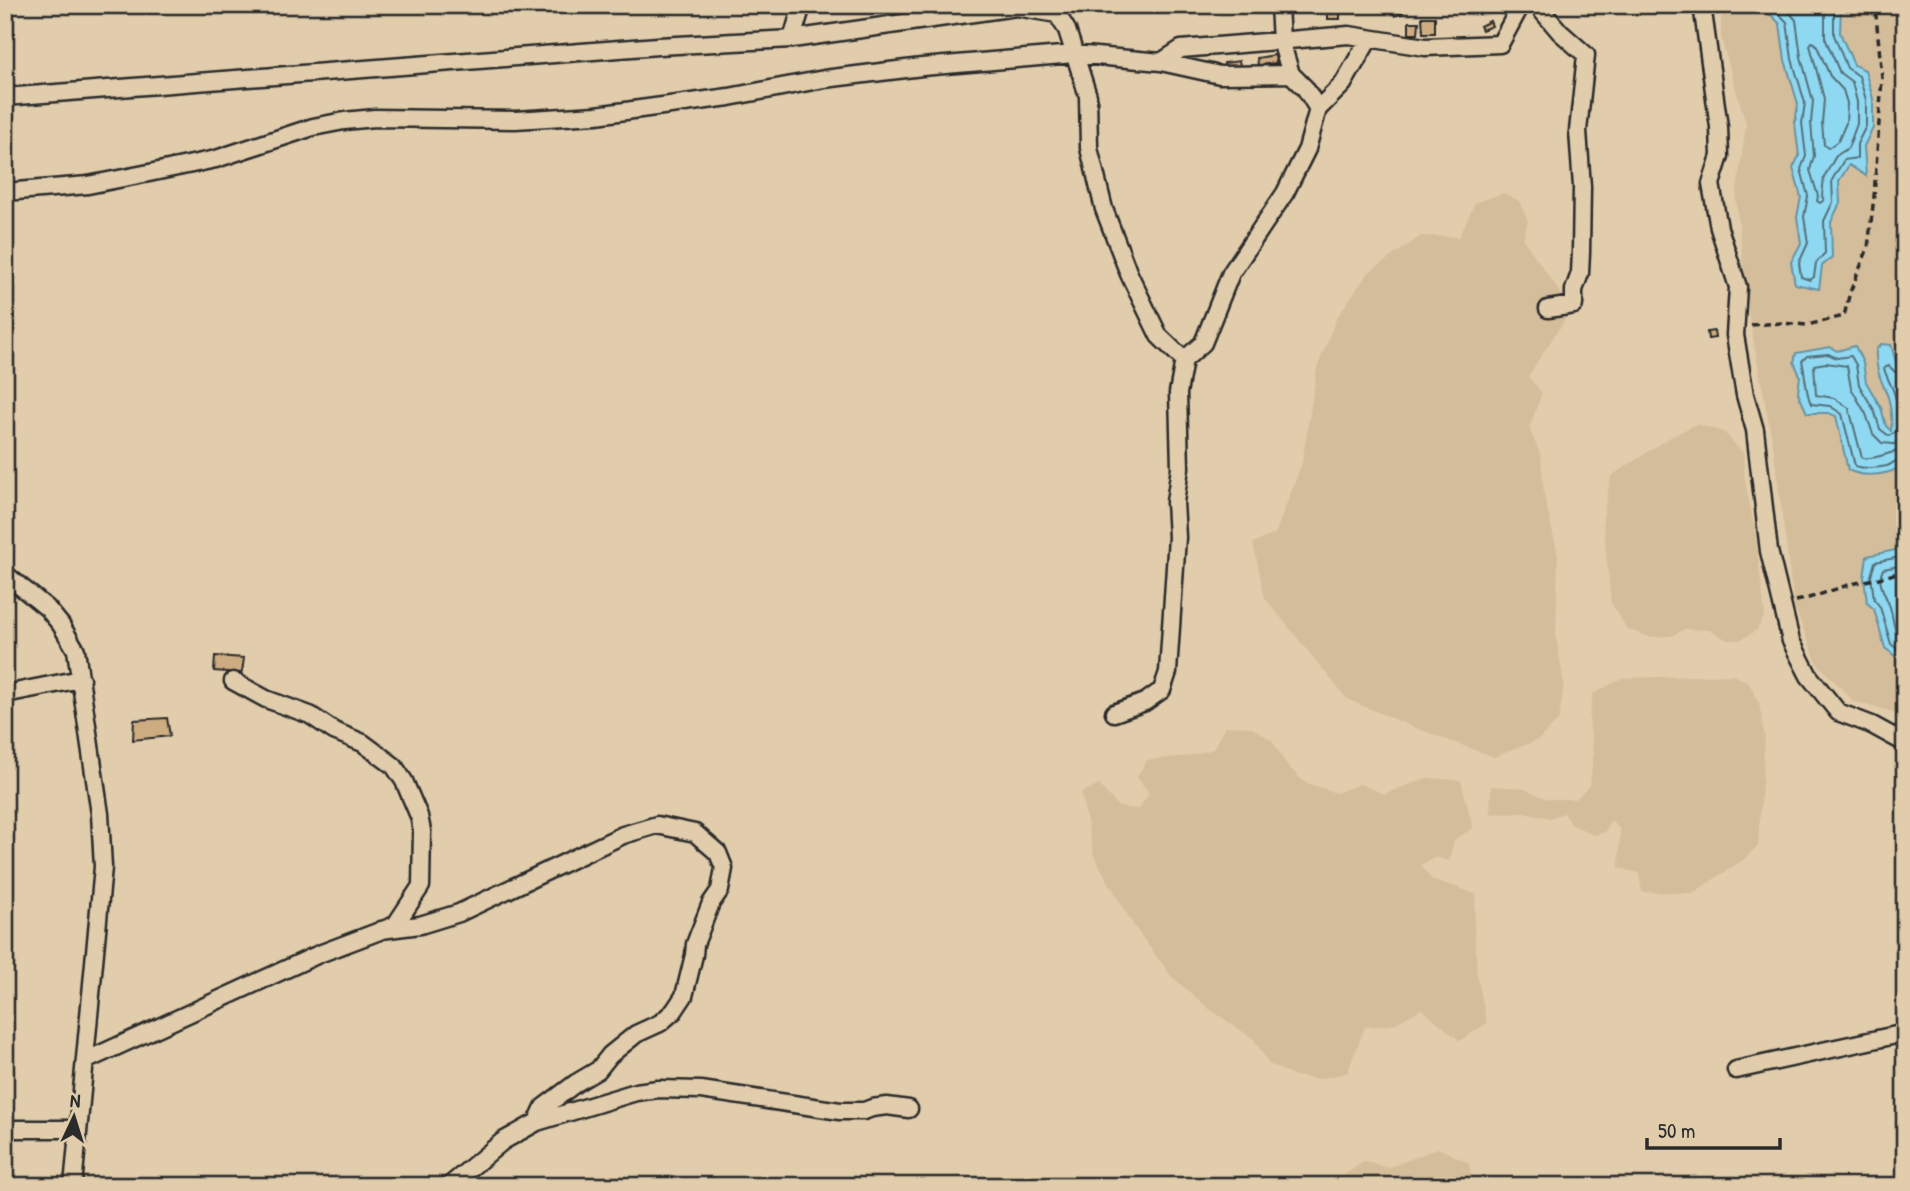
<svg xmlns="http://www.w3.org/2000/svg" width="1910" height="1191" font-family="'Patrick Hand',sans-serif">
	<style>
		.built { fill: #d4bd9a }
		.water { fill: #8fd8f1; stroke: #6793a2; stroke-width: 2 }
		.lines { fill: none; stroke-linecap: round; stroke-linejoin: round }
		.shore { stroke: #53707a; stroke-width: 2 }
		.building { fill: #ceac81; stroke: #2b2b2b; stroke-width: 2 }
		.minor-casing { stroke: #2b2b2b; stroke-width: 21 }
		.path { stroke: #2b2b2b; stroke-width: 3.5; stroke-dasharray: 7 5; stroke-linecap: butt }
		.minor { stroke: #e1cdac; stroke-width: 16 }
	</style>
	<rect width="100%" height="100%" fill="#e1cdac"/>
	<filter id="ink" filterUnits="userSpaceOnUse"><feTurbulence type="fractalNoise" baseFrequency=".0143" numOctaves="2"/><feDisplacementMap in="SourceGraphic" scale="14" xChannelSelector="R" yChannelSelector="G"/><feConvolveMatrix kernelMatrix="1 2 1 2 8 2 1 2 1" color-interpolation-filters="sRGB"/></filter>
	<g filter="url(#ink)">
		<path class="built" d="M 1721,5 L 1905,5 L 1905,717 L 1877,707 L 1854,702 L 1817,663 L 1794,606 L 1773,445 L 1749,317 L 1736,199 L 1746,124 L 1721,38 Z
			M 1504,193 L 1519,201 L 1528,221 L 1523,239 L 1572,309 L 1528,376 L 1542,393 L 1529,428 L 1541,456 L 1544,495 L 1558,555 L 1556,638 L 1564,683 L 1559,720 L 1538,740 L 1494,757 L 1410,726 L 1347,699 L 1265,598 L 1253,543 L 1275,534 L 1302,463 L 1317,368 L 1337,317 L 1368,273 L 1421,236 L 1459,237 L 1475,203 Z
			M 1696,424 L 1724,432 L 1743,453 L 1745,482 L 1755,530 L 1765,615 L 1757,630 L 1740,640 L 1727,640 L 1710,630 L 1685,629 L 1671,636 L 1650,637 L 1627,629 L 1611,603 L 1603,518 L 1611,476 L 1667,439 Z
			M 1734,675 L 1749,683 L 1759,703 L 1765,738 L 1758,846 L 1743,860 L 1693,893 L 1642,892 L 1639,873 L 1619,868 L 1620,830 L 1611,820 L 1605,832 L 1594,835 L 1571,824 L 1564,813 L 1550,818 L 1524,812 L 1490,814 L 1491,786 L 1522,788 L 1548,799 L 1575,799 L 1590,786 L 1593,756 L 1589,718 L 1593,694 L 1622,678 Z
			M 1225,726 L 1250,727 L 1272,740 L 1286,764 L 1304,782 L 1336,793 L 1360,784 L 1384,794 L 1427,778 L 1461,780 L 1473,828 L 1454,840 L 1449,861 L 1436,857 L 1421,865 L 1431,879 L 1476,894 L 1474,926 L 1477,975 L 1487,1023 L 1460,1041 L 1422,1009 L 1392,1025 L 1365,1027 L 1347,1073 L 1318,1079 L 1295,1076 L 1269,1064 L 1254,1039 L 1212,1011 L 1172,977 L 1133,925 L 1094,856 L 1081,793 L 1099,785 L 1119,807 L 1139,809 L 1149,793 L 1137,777 L 1147,760 L 1189,756 L 1213,749 Z
			M 1438,1148 L 1469,1163 L 1473,1186 L 1329,1186 L 1364,1161 L 1388,1168 Z"/>
		<path class="water" d="M 1750,5 L 1841,5 L 1840,33 L 1854,65 L 1865,70 L 1873,99 L 1873,128 L 1864,146 L 1866,176 L 1849,165 L 1839,181 L 1840,203 L 1831,222 L 1832,257 L 1822,266 L 1819,289 L 1795,284 L 1791,262 L 1801,243 L 1797,217 L 1801,197 L 1793,168 L 1799,156 L 1795,123 L 1798,104 L 1785,60 L 1780,24 L 1771,15 L 1751,9 Z
			M 1881,344 L 1891,345 L 1897,365 L 1905,367 L 1905,465 C 1898,466 1895,471 1889,472 C 1876,476 1860,476 1848,470 L 1836,416 L 1828,413 L 1807,413 L 1798,393 L 1800,376 L 1794,362 L 1796,353 L 1830,347 L 1837,351 L 1855,346 L 1863,363 L 1866,382 L 1881,408 L 1886,426 L 1891,431 C 1892,420 1891,403 1886,392 C 1880,378 1875,367 1876,350 Z
			M 1900,549 L 1905,550 L 1905,664 L 1885,648 L 1874,609 L 1867,603 L 1864,577 L 1867,556 Z"/>
		<g class="lines">
			<path class="shore" d="M 1762,5 L 1775,10 L 1787,22 L 1792,59 L 1805,103 L 1802,123 L 1806,156 L 1801,169 L 1808,196 L 1804,217 L 1808,243 L 1799,263 L 1801,277 L 1810,280 L 1814,277 L 1816,263 L 1825,253 L 1824,221 L 1833,202 L 1832,180 L 1844,160 L 1857,158 L 1857,144 L 1866,126 L 1866,100 L 1859,76 L 1847,68 L 1834,35 L 1834,5
				M 1783,5 L 1796,20 L 1801,57 L 1813,101 L 1811,123 L 1814,156 L 1810,170 L 1818,196 L 1817,201 L 1820,203 L 1824,200 L 1822,196 L 1824,177 L 1836,156 L 1848,148 L 1857,124 L 1857,102 L 1852,82 L 1840,73 L 1825,38 L 1825,5
				M 1812,42 L 1816,44 L 1830,76 L 1843,90 L 1847,103 L 1846,123 L 1838,141 L 1828,148 L 1824,145 L 1822,123 L 1824,99 L 1810,45 Z
				M 1905,374 L 1895,372 L 1889,366 L 1884,368 C 1886,377 1890,382 1893,390 C 1898,402 1899,419 1897,431 L 1889,436 L 1880,429 L 1874,410 L 1859,385 L 1856,365 L 1851,356 L 1837,358 L 1828,354 L 1807,356 L 1802,361 C 1806,376 1805,390 1811,404 L 1830,406 L 1842,414 L 1855,466 C 1863,469 1878,468 1887,466 C 1894,463 1896,459 1905,459
				M 1905,436 L 1894,444 L 1882,443 L 1873,434 L 1866,414 L 1851,388 L 1847,366 L 1826,363 L 1814,365 L 1816,395 L 1834,398 L 1849,408 L 1862,458 C 1878,460 1889,451 1905,450
				M 1905,556 L 1875,562 L 1871,576 L 1874,599 L 1880,607 L 1891,644 L 1905,655
				M 1905,565 L 1883,569 C 1876,583 1885,593 1890,607 C 1894,620 1893,635 1905,644"/>
		</g>
		<path class="building" d="M 1400,5 L 1403,13 L 1395,16 L 1391,6 Z
			M 1340,10 L 1340,19 L 1328,19 L 1328,11 Z
			M 1422,17 L 1435,17 L 1435,33 L 1423,33 Z
			M 1490,21 L 1492,26 L 1482,30 L 1480,26 Z
			M 1409,22 L 1419,22 L 1418,34 L 1409,34 Z
			M 1275,55 L 1276,63 L 1258,65 L 1257,58 Z
			M 1239,61 L 1241,69 L 1226,72 L 1224,63 Z
			M 1714,331 L 1715,338 L 1708,339 L 1707,332 Z
			M 215,656 L 244,658 L 242,673 L 214,671 Z
			M 167,718 L 170,736 L 133,740 L 134,720 Z"/>
		<g class="lines">
			<defs>
				<path id="minor" d="M 1279,5 L 1281,41 L 1291,74 L 1305,88 L 1318,109
					M 1537,5 L 1560,32 L 1586,55 L 1578,131 L 1582,187 L 1581,252 L 1580,273 L 1574,290 L 1574,305 L 1548,309
					M 1702,5 L 1719,127 L 1720,156 L 1711,184 L 1719,228 L 1738,287 L 1735,335 L 1745,395 L 1755,430 L 1769,551 L 1791,641 L 1809,676 L 1838,712 L 1872,725 L 1905,743
					M 1057,14 L 1067,30 L 1088,96 L 1089,148 L 1104,209 L 1129,274 L 1159,336 L 1184,360
					M 792,39 L 802,5
					M 1161,62 L 1220,75 L 1291,74
					M 5,97 L 658,46 L 792,39 L 1016,7 L 1057,14 L 1067,5
					M 5,192 L 88,185 L 149,173 L 216,159 L 313,127 L 344,121 L 375,118 L 515,120 L 596,115 L 729,97 L 824,79 L 922,67 L 1074,54 L 1161,62 L 1181,49 L 1349,35 L 1425,47 L 1500,44 L 1521,5
					M 5,574 L 47,608 L 61,625 L 76,650 L 100,814 L 103,867 L 73,1186
					M 5,694 L 81,679
					M 1114,713 L 1145,702 L 1162,690 L 1168,672 L 1177,537 L 1175,502 L 1180,468 L 1178,393 L 1184,360 L 1203,343 L 1231,273 L 1285,193 L 1307,149 L 1318,109 L 1343,84 L 1369,39
					M 381,930 L 420,925 L 459,913 L 623,835 L 657,825 L 695,833 L 718,853 L 724,868 L 720,890 L 711,903 L 695,944 L 694,955 L 684,996 L 674,1011 L 660,1023 L 636,1034 L 610,1055 L 598,1070 L 576,1083 L 544,1107 L 537,1122
					M 85,1061 L 319,954 L 393,926 L 396,924 L 421,886 L 422,831 L 419,816 L 404,781 L 394,766 L 363,743 L 334,731 L 310,715 L 266,699 L 233,681
					M 1736,1070 L 1905,1033
					M 5,1129 L 78,1129
					M 449,1186 L 503,1141 L 537,1122 L 636,1092 L 658,1089 L 701,1090 L 840,1111 L 864,1111 L 872,1108 L 887,1106 L 909,1109"/>
			</defs>
			<use href="#minor" class="minor-casing"/>
			<path class="path" d="M 1751,325 L 1782,323 L 1807,325 L 1844,316 L 1850,292 L 1868,248 L 1874,197 L 1882,78 L 1875,5
				M 1796,601 C 1817,597 1835,588 1856,583 C 1873,579 1888,577 1905,570"/>
			<use href="#minor" class="minor"/>
		</g>
	</g>
	<rect width="1910" height="1191" fill="none" stroke="#e1cdac" stroke-width="28"/>
	<rect x="14" y="14" width="1882" height="1163" fill="none" stroke="#2b2b2b" stroke-width="2.5" filter="url(#ink)"/>
	<g transform="translate(74 1117) rotate(4)" stroke="#e1cdac" stroke-width="5" paint-order="stroke">
	<path d="M0-5L12 26L0 18L-12 26Z" fill="#2b2b2b"/>
	<text y="-10" font-size="19" font-weight="bold" text-anchor="middle" fill="#2b2b2b">N</text>
	</g>
	<path d="M1647 1138v10h133v-10" fill="none" stroke="#2b2b2b" stroke-width="3.5"/>
	<text x="1658" y="1138" font-size="21" fill="#2b2b2b" stroke="#e1cdac" stroke-width="5" paint-order="stroke">50 m</text>
</svg>
